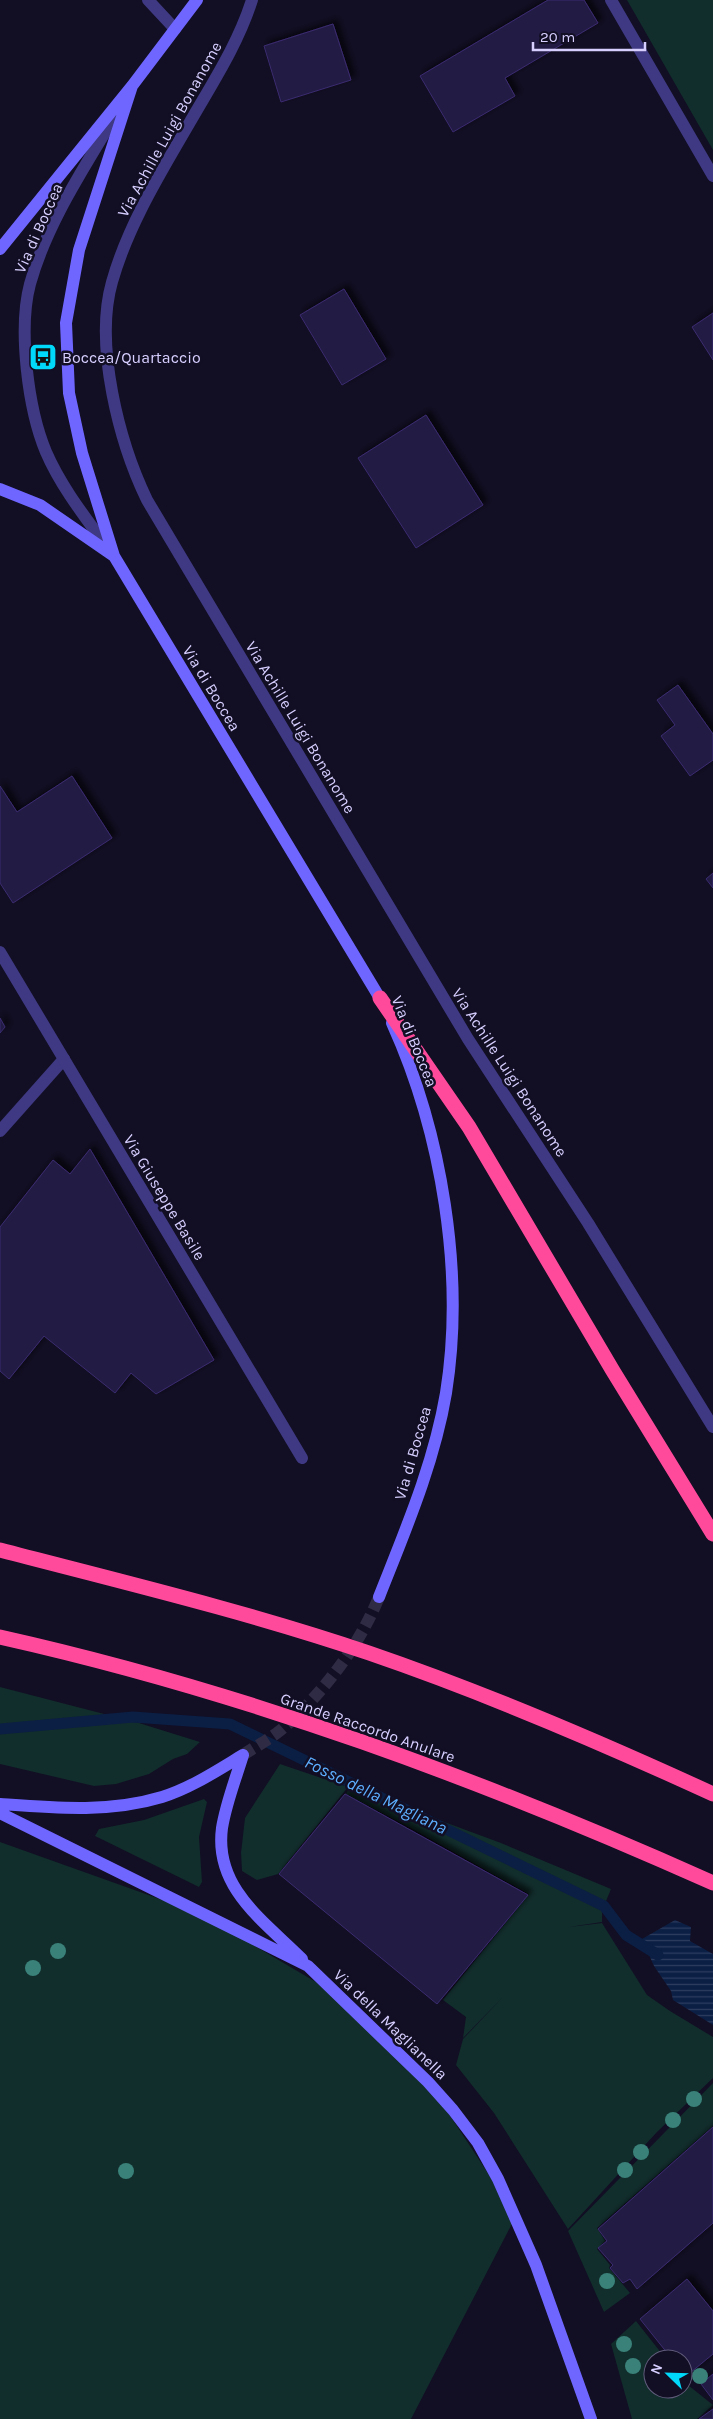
<svg xmlns="http://www.w3.org/2000/svg" width="713" height="2419" font-family="Karla,sans-serif">
	<style>
		.green { fill: #112d2c }
		.water { fill: url(#water-rules) }
		.lines { fill: none; stroke-linecap: round; stroke-linejoin: round }
		.stream { stroke: #0b1e44; stroke-width: 11 }
		.building { fill: #231a44; stroke: #3b2c70; filter: url(#shadow) }
		.secondary-tunnel { stroke: #2f2b44; stroke-width: 12; stroke-dasharray: 12 6; stroke-linecap: butt }
		.service { stroke: #3e3982; stroke-width: 12 }
		.minor { stroke: #3e3982; stroke-width: 12 }
		.secondary { stroke: #6f66ff; stroke-width: 12 }
		.motorway { stroke: #ff4a9b; stroke-width: 15 }
		.motorway-bridge { stroke: #ff4a9b; stroke-width: 15 }
		.tree { fill: #3a817a }
		.labels { text-anchor: middle; stroke-width: 5; stroke-linejoin: round; paint-order: stroke }
		.street-label { font-size: 16px; fill: #d6cfff; stroke: #120e23 }
		.poi-label { font-size: 16px; fill: #d6cfff; stroke: #120e23; text-anchor: start }
		.water-label { font-size: 18px; font-style: italic; fill: #5dafff; stroke: #120e23 }
	</style>
	<defs>
		<pattern id="water-rules" width="6" height="5" patternUnits="userSpaceOnUse" patternTransform="scale(1.25)"><rect width="6" height="5" fill="#0b1e44"/><path d="M0 2.5h6" fill="none" stroke="#2e3e60"/></pattern>
		<filter id="shadow"><feDropShadow dx="4.5" dy="-4.5" stdDeviation="2.5" flood-color="#0009"/></filter>
	</defs>
	<rect width="100%" height="100%" fill="#120e23"/>
	<path class="green" d="M 627,0 L 713,0 L 713,150 Z
		M 0,1687 L 139,1723 L 200,1742 L 187,1754 L 173,1759 L 149,1774 L 116,1784 L 94,1786 L 0,1764 Z
		M 280,1764 L 348,1787 L 278,1874 L 257,1880 L 242,1871 L 241,1853 L 245,1818 Z
		M 350,1787 L 501,1843 L 611,1889 L 602,1911 L 602,1922 L 569,1927 L 602,1923 L 647,1995 L 670,2011 L 713,2037 L 713,2078 L 657,2132 L 568,2229 L 494,2113 L 456,2065 L 463,2039 L 504,1996 L 463,2038 L 466,2017 L 443,2000 L 529,1894 L 409,1827 L 346,1794 Z
		M 204,1799 L 207,1802 L 199,1837 L 202,1882 L 199,1887 L 95,1836 L 99,1829 L 144,1820 Z
		M 0,1842 L 199,1913 L 338,1995 L 428,2082 L 516,2216 L 411,2419 L 0,2419 Z
		M 713,2083 L 713,2126 L 597,2228 L 605,2241 L 597,2249 L 610,2265 L 609,2268 L 630,2293 L 604,2312 L 568,2231 Z
		M 636,2321 L 666,2359 L 653,2359 L 653,2389 L 683,2389 L 683,2381 L 713,2405 L 697,2419 L 632,2419 L 611,2344 Z"/>
	<path class="water" d="M 675,1920 L 691,1927 L 690,1941 L 713,1954 L 713,2025 L 673,2000 L 671,1991 L 654,1966 L 642,1939 Z"/>
	<g class="lines">
		<path class="stream" d="M 0,1729 L 133,1717 L 230,1724 L 604,1906 L 626,1935 L 658,1955"/>
	</g>
	<path class="building" d="M 548,0 L 584,0 L 598,23 L 505,78 L 515,96 L 453,132 L 420,76 Z
		M 333,24 L 351,80 L 281,102 L 264,46 Z
		M 344,289 L 386,359 L 342,385 L 300,315 Z
		M 713,313 L 713,360 L 692,327 Z
		M 426,415 L 483,505 L 416,548 L 358,458 Z
		M 678,685 L 713,734 L 713,760 L 690,776 L 661,736 L 675,725 L 657,700 Z
		M 72,776 L 112,838 L 13,903 L 0,883 L 0,786 L 17,812 Z
		M 713,873 L 713,888 L 706,879 Z
		M 0,1018 L 5,1027 L 0,1033 Z
		M 90,1149 L 214,1360 L 156,1394 L 131,1373 L 115,1393 L 44,1336 L 9,1379 L 0,1371 L 0,1227 L 53,1160 L 70,1174 Z
		M 345,1794 L 528,1895 L 437,2004 L 279,1874 Z
		M 713,2127 L 713,2223 L 637,2289 L 630,2279 L 623,2283 L 610,2268 L 613,2265 L 598,2248 L 607,2241 L 598,2229 Z
		M 687,2279 L 713,2311 L 713,2354 L 685,2377 L 683,2374 L 683,2359 L 672,2359 L 640,2319 Z
		M 713,2374 L 713,2400 L 701,2384 Z
		M 713,2409 L 713,2419 L 699,2419 Z"/>
	<g class="lines">
		<path class="secondary-tunnel" d="M 243,1755 C 256,1746 270,1739 282,1729 C 323,1693 358,1648 379,1597"/>
		<path class="service" d="M 112,554 C 89,522 62,489 46,452 C 28,409 18,329 30,284 C 48,219 89,161 122,104
			M 0,1131 L 64,1059"/>
		<path class="minor" d="M 148,0 L 175,29
			M 252,0 C 238,44 213,82 190,122 C 161,172 128,225 112,282 C 94,345 119,442 147,500 L 468,1039 L 588,1223 L 713,1427
			M 611,0 L 713,176
			M 0,952 L 302,1458"/>
		<path class="secondary" d="M 132,86 L 79,250 L 66,323 L 69,393 L 82,453 L 114,556 L 384,1005
			M 0,249 L 132,86 L 197,0
			M 0,489 L 40,505 L 114,556
			M 379,1597 C 405,1531 434,1464 446,1393 C 465,1274 442,1133 392,1023
			M 243,1755 C 236,1778 226,1803 222,1828 C 214,1888 264,1921 302,1959
			M 0,1804 C 55,1808 109,1813 162,1797 C 191,1788 218,1770 243,1755
			M 0,1813 L 308,1966 L 428,2082 L 453,2110 L 478,2143 L 498,2179 L 536,2265 L 591,2419"/>
		<path class="motorway" d="M 380,998 L 469,1127 L 613,1371 L 713,1534"/>
		<path class="motorway-bridge" d="M 0,1550 C 123,1582 248,1612 369,1653 C 486,1693 600,1742 713,1794
			M 0,1637 C 246,1692 483,1780 713,1883"/>
	</g>
	<g class="tree">
		<circle cx="58" cy="1951" r="8"/>
		<circle cx="33" cy="1968" r="8"/>
		<circle cx="694" cy="2099" r="8"/>
		<circle cx="673" cy="2120" r="8"/>
		<circle cx="641" cy="2152" r="8"/>
		<circle cx="625" cy="2170" r="8"/>
		<circle cx="126" cy="2171" r="8"/>
		<circle cx="607" cy="2281" r="8"/>
		<circle cx="624" cy="2344" r="8"/>
		<circle cx="633" cy="2366" r="8"/>
		<circle cx="700" cy="2376" r="8"/>
	</g>
	<defs>
		<symbol id="bus-square" viewBox="-11 -11 22 22"><rect x="-9" y="-9" width="18" height="18" rx="4" fill="#00d9fa" stroke="#120e23"/><path d="M-5-6H5V4H4V6H2V4H-2V6H-4V4H-5ZM-3.5-4V0h7V-4ZM-3.5 1.2v1.5H-2V1.2ZM2 1.2v1.5H3.5V1.2Z" fill="#111"/></symbol>
	</defs>
	<g fill-rule="evenodd">
		<use href="#bus-square" x="27" y="341" width="32" height="32"/>
	</g>
	<g class="labels">
		<g class="street-label">
			<text transform="translate(169 129) rotate(-61)" y="6">Via Achille Luigi Bonanome</text>
			<text transform="translate(38 228) rotate(-66)" y="6">Via di Boccea</text>
			<text transform="translate(212 688) rotate(59)" y="6">Via di Boccea</text>
			<text transform="translate(301 727) rotate(59)" y="6">Via Achille Luigi Bonanome</text>
			<text transform="translate(415 1041) rotate(68)" y="6">Via di Boccea</text>
			<text transform="translate(510 1072) rotate(57)" y="6">Via Achille Luigi Bonanome</text>
			<text transform="translate(165 1197) rotate(59)" y="6">Via Giuseppe Basile</text>
			<text transform="translate(412 1453) rotate(-74)" y="6">Via di Boccea</text>
			<text transform="translate(368 1727) rotate(19)" y="6">Grande Raccordo Anulare</text>
			<text transform="translate(391 2024) rotate(44)" y="6">Via della Maglianella</text>
		</g>
		<g class="poi-label">
			<text x="62" y="363">Boccea/Quartaccio</text>
		</g>
		<g class="water-label">
			<text transform="translate(376 1795) rotate(26)" y="6">Fosso della Magliana</text>
		</g>
	</g>
	<g transform="translate(668 2374) rotate(293)"><circle r="24" fill="#120e23" stroke="#605b7b"/>
	<path d="M0-4L9 19L0 12L-9 19Z" fill="#00d9fa"/>
	<text y="-8" font-size="14" font-weight="bold" text-anchor="middle" fill="#d6cfff">N</text>
	</g>
	<path d="M533 42v8h112v-8" fill="none" stroke="#d6cfff" stroke-width="2.5"/>
	<text x="540" y="42" font-size="15" fill="#d6cfff" stroke="#120e23" stroke-width="4" paint-order="stroke">20 m</text>
</svg>
